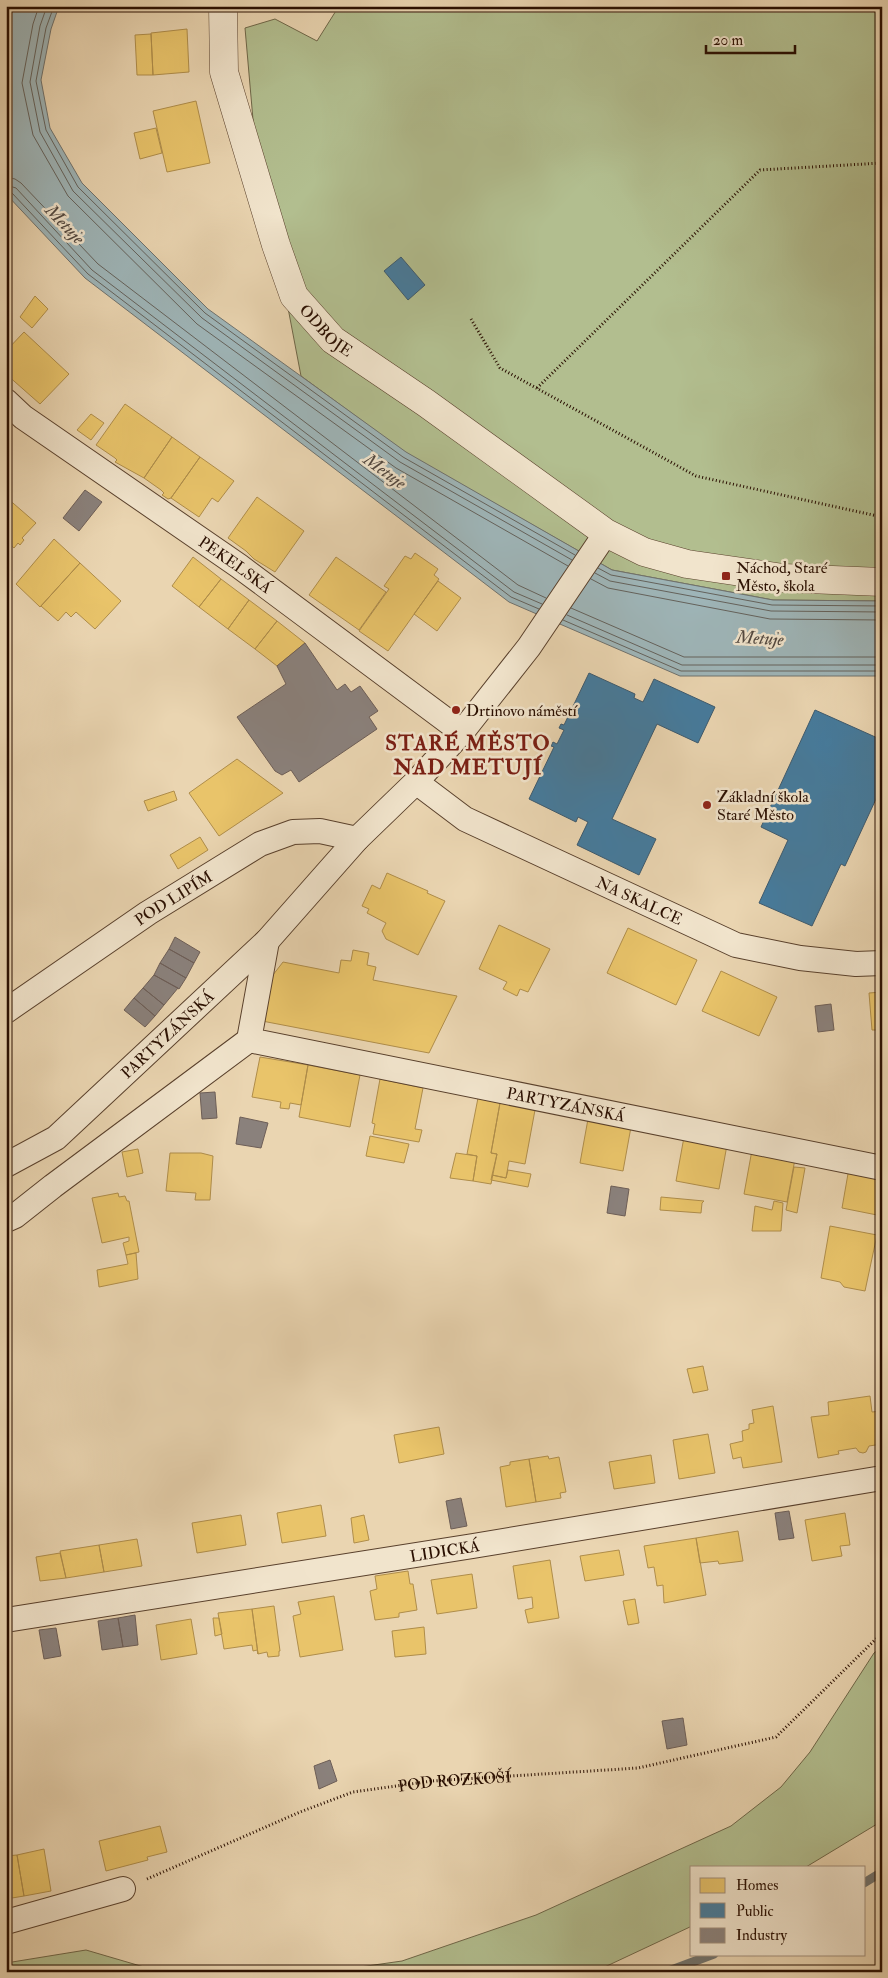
<svg xmlns="http://www.w3.org/2000/svg" width="888" height="1978" font-family="'IM FELL Double Pica',serif">
	<style>
		.green { fill: #b2be8f; stroke: #6e6648 }
		.water { fill: #9eb5b8; stroke: #6f726e }
		.homes { fill: #e9c46a; stroke: #af8d4a }
		.public { fill: #457b9d; stroke: #3d5a6e }
		.industry { fill: #8a817c; stroke: #6d5e57 }
		.lines { fill: none; stroke-linecap: round; stroke-linejoin: round }
		.shore { stroke: #64625c; stroke-width: 1 }
		.stream { stroke: #6f726e; stroke-width: 9 }
		.minor-casing { stroke: #59402c; stroke-width: 26 }
		.tertiary-casing { stroke: #59402c; stroke-width: 29 }
		.path { stroke: #290e00; stroke-width: 3; stroke-dasharray: 1 2.5; stroke-linecap: butt }
		.minor { stroke: #f1e4cc; stroke-width: 24 }
		.tertiary { stroke: #f1e4cc; stroke-width: 28 }
		.poi-dot { fill: #8f2418; stroke: #f1e4cc; stroke-width: 2 }
		.labels { text-anchor: middle; stroke-width: 5; stroke-linejoin: round; paint-order: stroke }
		.street-label { font-size: 16px; fill: #290e00; stroke: #f1e4cc }
		.poi-label { font-size: 16px; fill: #290e00; stroke: #f1e4cc; text-anchor: start }
		.water-label { font-size: 18px; font-style: italic; fill: #524840; stroke: #f1e4cc }
		.district-label { font-size: 21px; font-weight: bold; letter-spacing: 1px; fill: #7a1f14; stroke: #f1e4cc }
	</style>
	<rect width="100%" height="100%" fill="#ead5b1"/>
	<filter id="stains"><feTurbulence type="fractalNoise" baseFrequency=".004" numOctaves="4"/><feColorMatrix values="0 0 0 0 .2 0 0 0 0 .09 0 0 0 0 .02 0 0 0 .5 -.17"/></filter>
	<radialGradient id="worn" r=".72"><stop offset=".6" stop-color="#630" stop-opacity="0"/><stop offset="1" stop-color="#630" stop-opacity=".3"/></radialGradient>
	<path class="green" d="M 339,6 L 882,6 L 882,601 L 773,600 L 612,570 L 406,453 L 301,376 L 276,245 L 258,177 L 245,28 L 275,19 L 317,41 Z
		M 882,1647 L 882,1821 L 806,1867 L 692,1867 L 692,1926 L 594,1972 L 325,1972 L 402,1961 L 536,1915 L 731,1826 L 781,1787 L 810,1752 L 874,1653 Z
		M 86,1950 L 161,1972 L 6,1972 L 6,1963 Z"/>
	<path class="water" d="M 6,6 L 59,6 L 51,29 L 41,80 L 50,128 L 82,183 L 208,309 L 406,452 L 612,570 L 773,600 L 882,601 L 882,676 L 680,676 L 509,602 L 85,278 L 6,194 Z"/>
	<path class="homes" d="M 187,29 L 189,72 L 153,75 L 151,33 Z
		M 151,34 L 153,75 L 137,75 L 135,35 Z
		M 196,101 L 210,163 L 167,172 L 153,111 Z
		M 156,128 L 162,153 L 140,159 L 134,133 Z
		M 35,296 L 48,309 L 32,328 L 20,317 Z
		M 24,332 L 69,374 L 40,404 L 6,374 L 6,351 Z
		M 125,404 L 172,437 L 144,478 L 115,462 L 117,460 L 115,458 L 96,445 Z
		M 91,414 L 104,423 L 91,440 L 77,430 Z
		M 172,437 L 200,457 L 171,498 L 168,499 L 162,495 L 164,493 L 161,490 L 144,478 Z
		M 200,457 L 234,481 L 218,502 L 212,498 L 199,517 L 171,498 Z
		M 6,497 L 36,523 L 22,538 L 24,540 L 20,545 L 18,543 L 14,548 L 6,541 Z
		M 257,497 L 304,531 L 275,572 L 254,559 L 246,551 L 228,538 Z
		M 54,539 L 80,563 L 40,607 L 16,584 Z
		M 415,553 L 438,569 L 434,575 L 439,579 L 388,651 L 359,631 L 389,589 L 384,586 L 405,556 L 411,559 Z
		M 193,557 L 221,579 L 199,607 L 172,586 Z
		M 336,557 L 386,592 L 359,630 L 309,595 Z
		M 80,563 L 121,601 L 95,629 L 76,612 L 71,617 L 66,612 L 58,621 L 41,606 Z
		M 221,579 L 249,600 L 228,629 L 199,607 Z
		M 438,581 L 461,598 L 437,631 L 414,614 Z
		M 249,600 L 277,621 L 255,649 L 228,629 Z
		M 277,621 L 305,643 L 277,666 L 255,649 Z
		M 237,759 L 283,793 L 219,836 L 189,793 Z
		M 174,791 L 177,800 L 148,811 L 144,801 Z
		M 200,837 L 208,850 L 178,869 L 170,855 Z
		M 387,873 L 428,891 L 427,893 L 445,901 L 418,955 L 386,939 L 382,931 L 386,923 L 367,913 L 369,909 L 362,906 L 372,885 L 380,889 Z
		M 499,925 L 550,949 L 528,992 L 520,989 L 517,996 L 503,989 L 507,982 L 479,969 Z
		M 628,928 L 697,960 L 676,1005 L 607,973 Z
		M 353,950 L 369,953 L 367,965 L 376,967 L 373,980 L 457,996 L 429,1053 L 262,1021 L 266,984 L 283,962 L 339,973 L 341,960 L 351,961 Z
		M 721,971 L 777,997 L 759,1036 L 702,1011 Z
		M 882,992 L 882,1030 L 872,1030 L 869,993 Z
		M 260,1057 L 308,1065 L 301,1105 L 290,1103 L 289,1109 L 280,1108 L 281,1102 L 252,1097 Z
		M 308,1065 L 360,1075 L 350,1127 L 299,1117 Z
		M 380,1079 L 423,1088 L 415,1129 L 422,1130 L 419,1142 L 373,1134 L 375,1124 L 372,1123 Z
		M 478,1098 L 500,1103 L 491,1153 L 497,1154 L 491,1184 L 473,1181 L 477,1156 L 467,1154 Z
		M 500,1103 L 535,1110 L 525,1164 L 509,1161 L 506,1178 L 492,1175 L 497,1154 L 491,1153 Z
		M 588,1119 L 631,1127 L 623,1171 L 580,1163 Z
		M 370,1136 L 409,1144 L 404,1163 L 366,1156 Z
		M 684,1137 L 727,1145 L 719,1189 L 676,1181 Z
		M 138,1149 L 143,1173 L 127,1177 L 122,1152 Z
		M 752,1150 L 795,1159 L 787,1202 L 744,1194 Z
		M 170,1153 L 201,1153 L 213,1156 L 210,1200 L 195,1200 L 196,1193 L 166,1191 Z
		M 456,1153 L 477,1156 L 473,1181 L 450,1178 Z
		M 794,1167 L 805,1168 L 797,1213 L 786,1210 Z
		M 849,1168 L 882,1175 L 882,1216 L 842,1208 Z
		M 508,1170 L 531,1174 L 528,1187 L 491,1180 L 492,1175 L 506,1178 Z
		M 118,1193 L 119,1197 L 125,1196 L 127,1201 L 129,1201 L 139,1252 L 126,1255 L 123,1243 L 129,1241 L 129,1237 L 102,1243 L 92,1198 Z
		M 661,1197 L 704,1201 L 702,1203 L 701,1213 L 660,1210 Z
		M 774,1201 L 783,1203 L 781,1231 L 752,1231 L 755,1206 L 772,1210 Z
		M 830,1226 L 877,1235 L 865,1291 L 844,1287 L 840,1282 L 821,1278 Z
		M 136,1253 L 138,1279 L 99,1287 L 97,1270 L 128,1264 L 126,1255 Z
		M 6,1292 L 11,1314 L 6,1316 Z
		M 703,1366 L 708,1390 L 693,1393 L 687,1369 Z
		M 870,1396 L 872,1412 L 882,1411 L 882,1444 L 869,1446 L 866,1452 L 863,1453 L 859,1452 L 856,1448 L 838,1451 L 839,1454 L 818,1458 L 811,1417 L 829,1415 L 828,1402 Z
		M 773,1406 L 782,1462 L 743,1468 L 741,1457 L 733,1459 L 730,1444 L 743,1441 L 742,1431 L 749,1429 L 749,1424 L 754,1423 L 752,1410 Z
		M 439,1427 L 444,1454 L 399,1463 L 394,1435 Z
		M 708,1434 L 715,1473 L 679,1479 L 673,1440 Z
		M 651,1455 L 655,1483 L 614,1489 L 609,1462 Z
		M 548,1456 L 549,1459 L 559,1457 L 566,1492 L 560,1493 L 561,1498 L 536,1502 L 529,1459 Z
		M 529,1459 L 536,1502 L 506,1507 L 500,1467 L 510,1465 L 510,1462 Z
		M 321,1505 L 326,1536 L 282,1543 L 277,1513 Z
		M 845,1513 L 850,1545 L 840,1546 L 842,1556 L 812,1561 L 805,1520 Z
		M 241,1515 L 246,1545 L 197,1553 L 192,1523 Z
		M 364,1515 L 369,1540 L 354,1543 L 351,1518 Z
		M 738,1531 L 743,1561 L 719,1564 L 718,1561 L 700,1563 L 696,1538 Z
		M 696,1538 L 706,1595 L 664,1603 L 663,1585 L 657,1586 L 654,1567 L 648,1568 L 644,1546 Z
		M 137,1539 L 142,1566 L 104,1572 L 99,1545 Z
		M 99,1545 L 104,1572 L 66,1578 L 60,1551 Z
		M 619,1550 L 624,1575 L 585,1581 L 580,1556 Z
		M 60,1553 L 66,1578 L 40,1581 L 36,1557 Z
		M 550,1560 L 559,1618 L 528,1623 L 525,1610 L 533,1608 L 532,1597 L 518,1599 L 513,1566 Z
		M 408,1571 L 410,1584 L 413,1584 L 417,1610 L 399,1613 L 399,1617 L 375,1620 L 370,1591 L 377,1589 L 375,1576 Z
		M 472,1574 L 477,1608 L 437,1614 L 431,1580 Z
		M 334,1596 L 343,1650 L 300,1657 L 293,1616 L 301,1614 L 298,1602 Z
		M 635,1599 L 639,1623 L 628,1625 L 623,1601 Z
		M 274,1606 L 280,1651 L 279,1651 L 279,1656 L 268,1657 L 267,1652 L 258,1654 L 252,1609 Z
		M 252,1609 L 258,1654 L 257,1650 L 253,1651 L 252,1645 L 224,1649 L 218,1613 Z
		M 213,1618 L 219,1618 L 222,1634 L 215,1636 Z
		M 191,1619 L 197,1654 L 161,1660 L 156,1625 Z
		M 424,1627 L 426,1654 L 395,1657 L 392,1631 Z
		M 160,1826 L 167,1852 L 147,1857 L 148,1860 L 106,1871 L 99,1841 Z
		M 44,1849 L 51,1891 L 24,1896 L 17,1855 Z
		M 17,1855 L 24,1896 L 6,1899 L 6,1856 Z"/>
	<path class="public" d="M 401,257 L 425,285 L 408,300 L 384,271 Z
		M 589,673 L 635,694 L 634,698 L 643,702 L 654,679 L 715,707 L 698,743 L 657,724 L 612,819 L 656,839 L 639,875 L 577,845 L 588,822 L 578,817 L 576,822 L 529,799 L 554,747 L 551,746 L 553,742 L 557,744 L 564,730 L 559,728 L 561,724 L 564,725 Z
		M 815,710 L 882,740 L 882,786 L 845,866 L 841,864 L 812,926 L 759,903 L 788,840 L 761,827 Z"/>
	<path class="industry" d="M 85,490 L 102,502 L 79,531 L 63,518 Z
		M 305,643 L 337,690 L 345,684 L 351,692 L 360,686 L 378,711 L 369,717 L 377,729 L 299,782 L 291,770 L 282,775 L 275,771 L 237,717 L 286,684 L 277,666 Z
		M 175,937 L 200,952 L 194,963 L 169,949 Z
		M 169,949 L 194,963 L 186,978 L 160,963 Z
		M 160,963 L 186,978 L 179,989 L 154,975 Z
		M 154,975 L 178,988 L 164,1005 L 143,988 Z
		M 143,988 L 164,1005 L 155,1016 L 134,998 Z
		M 134,998 L 155,1016 L 145,1027 L 124,1010 Z
		M 831,1004 L 834,1030 L 818,1032 L 815,1006 Z
		M 215,1092 L 217,1118 L 202,1119 L 200,1093 Z
		M 240,1117 L 268,1123 L 261,1148 L 236,1144 Z
		M 611,1186 L 629,1189 L 625,1216 L 607,1213 Z
		M 461,1498 L 467,1526 L 451,1529 L 446,1501 Z
		M 789,1511 L 794,1538 L 779,1540 L 775,1513 Z
		M 135,1615 L 138,1645 L 123,1647 L 118,1618 Z
		M 118,1618 L 123,1647 L 102,1650 L 98,1621 Z
		M 56,1628 L 61,1656 L 44,1659 L 39,1630 Z
		M 683,1718 L 687,1745 L 667,1749 L 662,1721 Z
		M 330,1760 L 337,1781 L 319,1789 L 314,1766 Z"/>
	<g class="lines">
		<path class="shore" d="M 39,6 L 33,24 L 22,83 L 33,135 L 68,196 L 197,324 L 396,468 L 568,566
			M 47,6 L 40,26 L 30,82 L 40,132 L 73,191 L 202,318 L 400,462 L 572,560
			M 54,6 L 46,28 L 36,81 L 46,130 L 78,187 L 205,313 L 403,457 L 575,555
			M 6,177 L 15,179 L 21,183 L 98,264 L 518,585 L 546,598
			M 6,185 L 16,188 L 92,270 L 514,592 L 542,604
			M 6,191 L 12,193 L 88,274 L 511,597 L 539,609
			M 598,568 L 611,575 L 772,605 L 882,606
			M 595,573 L 610,581 L 771,611 L 882,612
			M 591,579 L 608,588 L 770,619 L 882,620
			M 571,608 L 684,657 L 882,657
			M 567,615 L 682,665 L 882,665
			M 563,620 L 681,671 L 882,671"/>
		<path class="stream" d="M 864,1883 L 882,1872
			M 666,1972 L 714,1954"/>
		<defs>
			<g id="minor">
				<path id="s2" d="M 6,401 L 23,417 L 239,566 L 462,732"/>
				<path id="s3" d="M 416,782 L 465,819 L 736,945 L 800,958 L 856,964 L 882,963"/>
				<path id="s4" d="M 267,941 L 249,1040 L 882,1168"/>
				<path id="s5" d="M 6,1011 L 148,913 L 260,844 L 293,832 L 320,831 L 357,839"/>
				<path id="s6" d="M 6,1165 L 56,1138 L 267,941 L 357,839 L 416,782 L 462,732 L 529,647 L 606,533"/>
				<path d="M 6,1220 L 15,1216 L 53,1186 L 249,1040"/>
				<path id="s7" d="M 6,1620 L 473,1546 L 882,1478"/>
				<path d="M 6,1922 L 123,1889"/>
			</g>
			<g id="tertiary">
				<path id="s8" d="M 223,6 L 224,72 L 276,245 L 294,296 L 333,340 L 426,403 L 606,533 L 644,552 L 687,564 L 783,578 L 882,582"/>
			</g>
		</defs>
		<use href="#minor" class="minor-casing"/>
		<use href="#tertiary" class="tertiary-casing"/>
		<g class="path">
			<path d="M 471,319 L 500,368 L 696,476 L 882,517"/>
			<path d="M 537,388 L 760,170 L 882,163"/>
			<path id="s1" d="M 147,1879 L 300,1812 L 353,1792 L 432,1781 L 638,1768 L 776,1737 L 882,1633"/>
		</g>
		<use href="#minor" class="minor"/>
		<use href="#tertiary" class="tertiary"/>
	</g>
	<g class="poi-dot">
		<rect x="721" y="571" width="10" height="10" rx="2.5"/>
		<circle cx="456" cy="710" r="5"/>
		<circle cx="707" cy="805" r="5"/>
	</g>
	<g class="labels">
		<g class="street-label">
			<text dy="6" stroke="none"><textPath href="#s8" startOffset="348">ODBOJE</textPath></text>
			<text dy="6" stroke="none"><textPath href="#s2" startOffset="282">PEKELSKÁ</textPath></text>
			<text dy="6" stroke="none"><textPath href="#s5" startOffset="202">POD LIPÍM</textPath></text>
			<text dy="6" stroke="none"><textPath href="#s3" startOffset="254">NA SKALCE</textPath></text>
			<text dy="6" stroke="none"><textPath href="#s6" startOffset="209">PARTYZÁNSKÁ</textPath></text>
			<text dy="6" stroke="none"><textPath href="#s4" startOffset="424">PARTYZÁNSKÁ</textPath></text>
			<text dy="6" stroke="none"><textPath href="#s7" startOffset="444">LIDICKÁ</textPath></text>
			<text dy="6" stroke="none"><textPath href="#s1" startOffset="326">POD ROZKOŠÍ</textPath></text>
		</g>
		<g class="poi-label">
			<text x="736" y="573">Náchod, Staré<tspan x="736" dy="18">Město, škola</tspan></text>
			<text x="466" y="716">Drtinovo náměstí</text>
			<text x="717" y="802">Základní škola<tspan x="717" dy="18">Staré Město</tspan></text>
		</g>
		<g class="water-label">
			<text transform="translate(65 224) rotate(46)" y="6">Metuje</text>
			<text transform="translate(385 471) rotate(36)" y="6">Metuje</text>
			<text transform="translate(760 638) rotate(3)" y="6">Metuje</text>
		</g>
		<g class="district-label">
			<text x="468" y="750">STARÉ MĚSTO<tspan x="468" dy="24">NAD METUJÍ</tspan></text>
		</g>
	</g>
	<rect width="888" height="1978" fill="none" stroke="#ead5b1" stroke-width="25"/>
	<rect x="8" y="8" width="873" height="1963" fill="none" stroke="#290e00" stroke-width="2.5"/>
	<rect x="12" y="12" width="863" height="1953" fill="none" stroke="#290e00"/>
	<rect x="690" y="1866" width="175" height="90" fill="#f1e4cc" stroke="#a18e7a"/>
	<rect x="700" y="1878" width="25" height="15" fill="#e9c46a" stroke="#a18e7a"/>
	<text x="736" y="1890" font-size="15" fill="#290e00">Homes</text>
	<rect x="700" y="1903" width="25" height="15" fill="#457b9d" stroke="#a18e7a"/>
	<text x="736" y="1916" font-size="15" fill="#290e00">Public</text>
	<rect x="700" y="1928" width="25" height="15" fill="#8a817c" stroke="#a18e7a"/>
	<text x="736" y="1940" font-size="15" fill="#290e00">Industry</text>
	<path d="M706 45v8h89v-8" fill="none" stroke="#290e00" stroke-width="2.5"/>
	<text x="713" y="45" font-size="15" fill="#290e00" stroke="#f1e4cc" stroke-width="4" paint-order="stroke">20 m</text>
	<rect width="100%" height="100%" filter="url(#stains)"/>
	<rect width="100%" height="100%" fill="url(#worn)"/>
</svg>
